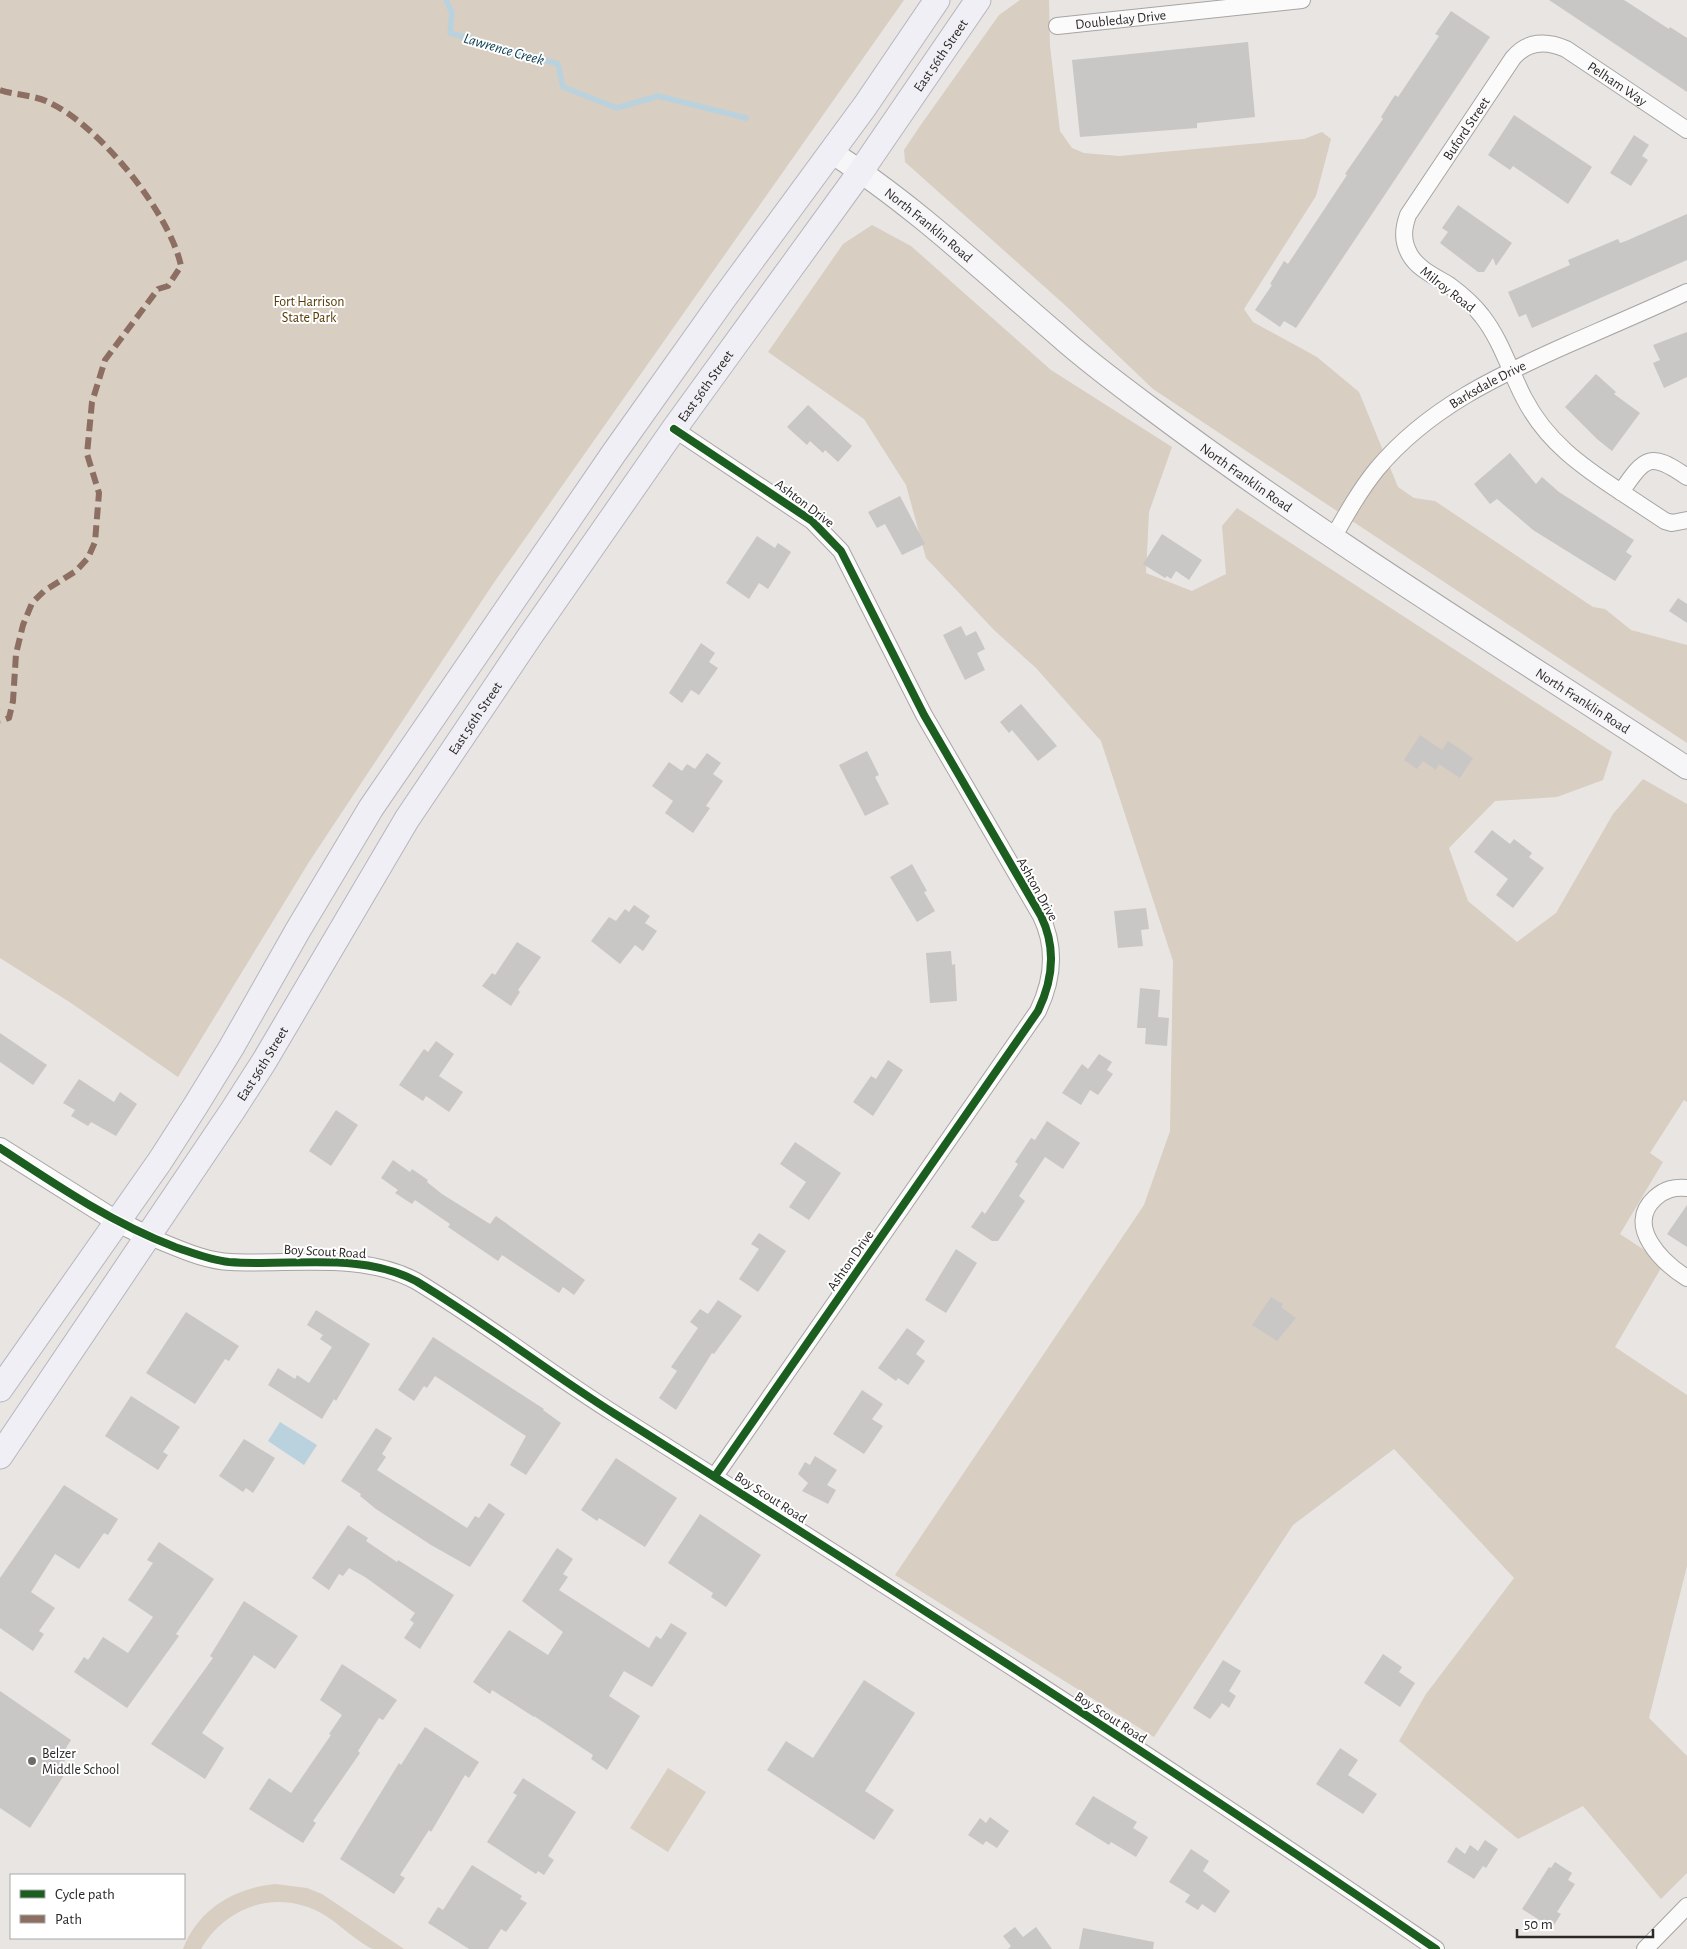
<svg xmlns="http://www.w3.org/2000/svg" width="1687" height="1949" font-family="'Alegreya Sans',sans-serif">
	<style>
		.green { fill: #d8cec2 }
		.water { fill: #bad2dd }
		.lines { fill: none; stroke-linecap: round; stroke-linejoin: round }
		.stream { stroke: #bad2dd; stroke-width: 5.5 }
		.building { fill: #c9c6c6 }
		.minor-casing { stroke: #a7a5a3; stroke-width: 18 }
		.tertiary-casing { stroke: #a7a5a3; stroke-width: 22 }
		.secondary-casing { stroke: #a7a5a3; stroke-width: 24 }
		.primary-casing { stroke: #b7b5be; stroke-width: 27 }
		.minor { stroke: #fcfbfb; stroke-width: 16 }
		.tertiary { stroke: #fcfbfb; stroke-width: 20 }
		.secondary { stroke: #f6f5f8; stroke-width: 22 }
		.primary { stroke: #f0eff5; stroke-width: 25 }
		.quiet { stroke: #8d6e63; stroke-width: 6; stroke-dasharray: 12 6; stroke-linecap: butt }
		.cycleway-casing { stroke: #fff; stroke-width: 11 }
		.cycleway { stroke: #1b5e20; stroke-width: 8 }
		.poi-dot { fill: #6d6b68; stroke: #fff; stroke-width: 2 }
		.labels { text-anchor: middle; stroke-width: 4; stroke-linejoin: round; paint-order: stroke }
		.street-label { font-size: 14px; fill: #2b2927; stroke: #fff }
		.park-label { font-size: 14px; fill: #583905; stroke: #fff }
		.poi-label { font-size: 14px; fill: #2b2927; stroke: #fff; text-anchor: start }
		.water-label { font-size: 15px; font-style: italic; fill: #073b4e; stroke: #fff }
	</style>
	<rect width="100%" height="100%" fill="#e8e5e2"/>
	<path class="green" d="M 0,0 L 904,0 L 493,584 L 309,862 L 178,1077 L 71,1003 L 0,958 Z
		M 1020,0 L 1049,0 L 1050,46 L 1060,131 L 1072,148 L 1084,153 L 1119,156 L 1304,139 L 1322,132 L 1331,139 L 1316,196 L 1244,309 L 1253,322 L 1317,357 L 1359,392 L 1398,487 L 1414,498 L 1435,501 L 1593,607 L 1605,609 L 1631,630 L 1687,645 L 1687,743 L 1153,389 L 1066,306 L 905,162 L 904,150 L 920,126 L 999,15 Z
		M 872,225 L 911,246 L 1051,370 L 1172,447 L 1149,512 L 1146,573 L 1192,591 L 1226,574 L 1222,526 L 1237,508 L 1612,752 L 1603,780 L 1557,797 L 1495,801 L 1449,848 L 1468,901 L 1517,942 L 1556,913 L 1613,814 L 1643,779 L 1687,804 L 1687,1102 L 1684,1100 L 1650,1153 L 1663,1162 L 1620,1234 L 1664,1263 L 1615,1347 L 1687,1395 L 1687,1566 L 1649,1718 L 1687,1756 L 1687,1873 L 1661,1899 L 1583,1806 L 1518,1839 L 1399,1741 L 1426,1694 L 1514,1578 L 1394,1449 L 1293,1525 L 1154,1737 L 895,1575 L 1144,1205 L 1170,1131 L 1173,961 L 1101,741 L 1036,668 L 994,630 L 926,558 L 906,485 L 864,419 L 768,352 L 843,244 Z
		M 668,1768 L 706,1792 L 668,1852 L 630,1828 Z
		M 275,1884 L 307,1888 L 322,1894 L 404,1949 C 395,1949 381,1949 373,1949 C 360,1944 339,1924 326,1916 C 281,1888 227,1904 201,1949 L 183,1949 C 198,1909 235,1888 275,1884 Z"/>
	<path class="water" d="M 280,1422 L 317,1445 L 304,1465 L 268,1441 Z"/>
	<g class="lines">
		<path class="stream" d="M 446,0 L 452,13 L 450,33 L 558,64 L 563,87 L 617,108 L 658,96 L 746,118"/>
	</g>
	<path class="building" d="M 1549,0 L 1624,0 L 1669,29 L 1670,27 L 1687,38 L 1687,92 Z
		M 1451,11 L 1490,37 L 1296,328 L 1284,321 L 1280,327 L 1255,310 L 1272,285 L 1270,284 L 1284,261 L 1288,264 L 1347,175 L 1345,174 L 1383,119 L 1381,117 L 1395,95 L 1398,97 L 1439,36 L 1435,34 Z
		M 1248,42 L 1255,117 L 1197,123 L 1197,128 L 1080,137 L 1072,60 Z
		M 1514,115 L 1592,167 L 1568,204 L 1513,166 L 1510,170 L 1488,155 Z
		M 1634,135 L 1649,145 L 1642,156 L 1648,160 L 1631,186 L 1610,173 Z
		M 1458,205 L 1512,243 L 1496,266 L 1493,258 L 1484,272 L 1478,272 L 1440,243 L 1448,232 L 1442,228 Z
		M 1687,214 L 1687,260 L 1532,328 L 1526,314 L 1519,317 L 1508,292 L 1570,265 L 1568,260 L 1618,239 L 1620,243 L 1626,241 Z
		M 1687,332 L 1687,377 L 1664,388 L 1653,363 L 1660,360 L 1653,345 Z
		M 1596,374 L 1616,392 L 1614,394 L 1640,413 L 1612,451 L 1597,439 L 1565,407 Z
		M 808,405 L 852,446 L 838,462 L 825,450 L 823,453 L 810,441 L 807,445 L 787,427 Z
		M 1510,453 L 1536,484 L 1542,477 L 1559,492 L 1634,540 L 1626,552 L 1632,556 L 1615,581 L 1533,530 L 1497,499 L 1490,504 L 1474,484 Z
		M 900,496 L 925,544 L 902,555 L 885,524 L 877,528 L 868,512 Z
		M 1162,534 L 1202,560 L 1189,580 L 1176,571 L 1171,579 L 1167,576 L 1165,578 L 1143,564 Z
		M 757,536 L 775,548 L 778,543 L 791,552 L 768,589 L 759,583 L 749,599 L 726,583 Z
		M 1678,598 L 1687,604 L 1687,623 L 1669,611 Z
		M 961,626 L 966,636 L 976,631 L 985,649 L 977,653 L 985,670 L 965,680 L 943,635 Z
		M 701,643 L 715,653 L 709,662 L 718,668 L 699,695 L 691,690 L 682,703 L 669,693 Z
		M 1021,704 L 1057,746 L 1038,761 L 1012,730 L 1009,733 L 1000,722 Z
		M 1420,735 L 1442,750 L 1448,741 L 1473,758 L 1460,778 L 1439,764 L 1436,770 L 1423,761 L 1417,769 L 1404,760 Z
		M 867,751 L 879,775 L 875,777 L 889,804 L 865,816 L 839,765 Z
		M 707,753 L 721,763 L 713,774 L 723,781 L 706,806 L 710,808 L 693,833 L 665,813 L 673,801 L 652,786 L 669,762 L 682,771 L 687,764 L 695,769 Z
		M 1492,830 L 1510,844 L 1514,839 L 1532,853 L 1529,857 L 1544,868 L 1513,908 L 1496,895 L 1508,879 L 1474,852 Z
		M 912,864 L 927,891 L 924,892 L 935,911 L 917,922 L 890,877 Z
		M 634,905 L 650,916 L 645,923 L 657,931 L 643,951 L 635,945 L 620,964 L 591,941 L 609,917 L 616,921 L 625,909 L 629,912 Z
		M 1146,908 L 1149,929 L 1141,930 L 1143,946 L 1118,948 L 1114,911 Z
		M 517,942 L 541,957 L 518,990 L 520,992 L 511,1006 L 482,986 L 492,973 L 495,975 Z
		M 951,951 L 952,965 L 955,964 L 957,1001 L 930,1003 L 926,953 Z
		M 1140,988 L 1160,990 L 1158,1017 L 1169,1018 L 1167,1046 L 1145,1044 L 1146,1028 L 1137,1028 Z
		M 0,1033 L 47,1065 L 33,1085 L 0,1062 Z
		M 436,1041 L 454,1054 L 439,1076 L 463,1092 L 449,1112 L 426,1096 L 423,1101 L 399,1085 L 424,1049 L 428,1052 Z
		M 1099,1054 L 1112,1062 L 1107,1070 L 1113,1074 L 1098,1095 L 1090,1090 L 1081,1105 L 1062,1093 L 1082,1064 L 1088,1069 Z
		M 888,1060 L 903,1070 L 873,1116 L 853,1102 L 871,1076 L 876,1079 Z
		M 79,1079 L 114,1102 L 120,1092 L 137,1104 L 116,1136 L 91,1122 L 88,1126 L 71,1116 L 75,1110 L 63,1103 Z
		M 336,1110 L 358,1125 L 331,1166 L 309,1151 Z
		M 1047,1121 L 1080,1143 L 1063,1169 L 1045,1157 L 1019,1196 L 1025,1201 L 998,1241 L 992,1241 L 971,1227 L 982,1211 L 985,1214 L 1018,1164 L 1015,1162 L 1031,1138 L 1035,1140 Z
		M 795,1142 L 841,1173 L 809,1220 L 789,1207 L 806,1182 L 780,1164 Z
		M 393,1160 L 410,1172 L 412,1169 L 428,1180 L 427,1182 L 442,1194 L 490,1224 L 496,1216 L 585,1280 L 574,1295 L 563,1287 L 559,1293 L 502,1255 L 498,1261 L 448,1227 L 450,1224 L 415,1200 L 412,1204 L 395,1193 L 398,1190 L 381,1178 Z
		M 1687,1205 L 1687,1247 L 1667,1234 Z
		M 759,1233 L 786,1251 L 758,1292 L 739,1279 L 759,1249 L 751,1244 Z
		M 956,1249 L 977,1263 L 946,1313 L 925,1300 Z
		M 1271,1297 L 1283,1304 L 1281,1307 L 1296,1318 L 1277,1341 L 1252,1325 Z
		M 718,1300 L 742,1316 L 714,1354 L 712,1353 L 676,1410 L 659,1398 L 677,1371 L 671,1367 L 698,1328 L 690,1322 L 700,1309 L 708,1314 Z
		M 316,1310 L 370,1344 L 336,1401 L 334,1399 L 322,1419 L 268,1385 L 278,1368 L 295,1379 L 297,1375 L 309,1383 L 332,1347 L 320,1339 L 323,1335 L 307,1325 Z
		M 186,1312 L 239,1346 L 229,1361 L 225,1359 L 195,1404 L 146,1373 Z
		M 907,1328 L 925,1341 L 916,1354 L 925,1361 L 908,1385 L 898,1378 L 896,1381 L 878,1368 Z
		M 433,1337 L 544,1409 L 543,1410 L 561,1423 L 526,1475 L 510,1465 L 526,1436 L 435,1376 L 427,1388 L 424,1386 L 414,1401 L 398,1390 Z
		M 862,1390 L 883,1404 L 872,1419 L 883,1426 L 864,1454 L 833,1434 Z
		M 131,1396 L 180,1427 L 163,1452 L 168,1455 L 158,1470 L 105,1436 Z
		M 376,1428 L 392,1438 L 382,1454 L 386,1457 L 377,1470 L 467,1528 L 475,1516 L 479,1518 L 489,1503 L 505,1514 L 470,1567 L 431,1545 L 376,1509 L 360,1496 L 361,1494 L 341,1481 Z
		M 244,1439 L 275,1458 L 253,1493 L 246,1488 L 243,1492 L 219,1476 Z
		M 815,1456 L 837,1470 L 827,1485 L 836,1490 L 828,1504 L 802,1491 L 808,1483 L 798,1474 L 805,1462 L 810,1465 Z
		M 616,1458 L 677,1498 L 645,1547 L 599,1518 L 597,1521 L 581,1510 Z
		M 64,1485 L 118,1519 L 108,1535 L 104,1533 L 79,1569 L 55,1554 L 31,1592 L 55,1608 L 39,1631 L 44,1634 L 33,1651 L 0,1628 L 0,1578 Z
		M 700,1514 L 761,1555 L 726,1607 L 711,1597 L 713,1593 L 668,1563 Z
		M 348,1525 L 368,1538 L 366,1541 L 397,1562 L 398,1560 L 454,1595 L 420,1649 L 404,1638 L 414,1623 L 410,1620 L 415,1613 L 365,1577 L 349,1568 L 343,1576 L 339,1574 L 329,1590 L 312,1578 Z
		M 159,1542 L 214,1579 L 176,1634 L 179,1636 L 127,1708 L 74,1672 L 84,1657 L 88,1660 L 103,1637 L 128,1653 L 153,1617 L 128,1600 L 153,1563 L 147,1560 Z
		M 557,1548 L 573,1559 L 563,1574 L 568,1577 L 559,1590 L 649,1648 L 656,1636 L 661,1639 L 671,1623 L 687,1633 L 652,1687 L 624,1671 L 609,1696 L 640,1716 L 607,1770 L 591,1759 L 593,1755 L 534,1716 L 534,1717 L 492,1690 L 490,1694 L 473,1682 L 509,1630 L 548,1655 L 563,1632 L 522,1601 Z
		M 244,1601 L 298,1636 L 275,1669 L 254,1655 L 202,1733 L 224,1748 L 205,1779 L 151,1744 L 213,1658 L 210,1656 Z
		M 1383,1654 L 1402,1667 L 1399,1672 L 1415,1683 L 1400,1707 L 1364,1683 Z
		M 1223,1660 L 1241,1671 L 1229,1691 L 1236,1696 L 1229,1708 L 1222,1703 L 1210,1719 L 1193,1708 Z
		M 342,1664 L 397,1700 L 383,1720 L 379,1718 L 358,1751 L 360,1753 L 313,1821 L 316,1823 L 303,1843 L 249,1809 L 269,1778 L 291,1793 L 331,1735 L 329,1734 L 342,1715 L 320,1700 Z
		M 864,1680 L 915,1713 L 865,1791 L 894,1810 L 874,1840 L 767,1770 L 786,1741 L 813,1758 Z
		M 0,1691 L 71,1740 L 61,1756 L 66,1758 L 63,1764 L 68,1769 L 30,1828 L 0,1808 Z
		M 425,1727 L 479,1762 L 469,1778 L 465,1775 L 431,1832 L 429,1830 L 400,1875 L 405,1878 L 394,1894 L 340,1859 L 399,1763 L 401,1765 Z
		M 1340,1748 L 1358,1760 L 1348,1775 L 1377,1794 L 1363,1814 L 1316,1784 Z
		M 523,1778 L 576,1812 L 548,1856 L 554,1860 L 544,1875 L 538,1871 L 536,1874 L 487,1842 L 517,1795 L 513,1793 Z
		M 1093,1796 L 1137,1822 L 1133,1828 L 1148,1837 L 1136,1857 L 1111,1842 L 1109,1845 L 1075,1824 Z
		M 990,1817 L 1009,1831 L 997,1848 L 986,1841 L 983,1845 L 968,1835 L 980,1818 L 986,1823 Z
		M 1485,1840 L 1498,1849 L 1486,1868 L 1483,1866 L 1474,1879 L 1447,1862 L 1456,1847 L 1465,1854 L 1470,1845 L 1478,1851 Z
		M 1191,1849 L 1209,1861 L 1203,1871 L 1230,1891 L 1215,1913 L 1202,1904 L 1198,1910 L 1185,1902 L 1190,1895 L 1169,1882 Z
		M 1555,1862 L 1572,1873 L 1568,1880 L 1575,1884 L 1557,1912 L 1561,1914 L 1552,1928 L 1522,1909 L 1549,1867 L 1551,1868 Z
		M 472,1865 L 522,1896 L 520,1899 L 527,1903 L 506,1932 L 501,1929 L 488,1949 L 469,1949 L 428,1923 L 438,1907 L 443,1910 Z
		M 1015,1927 L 1023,1937 L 1036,1927 L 1052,1949 L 1008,1949 L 1011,1946 L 1003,1936 Z
		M 1083,1928 L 1154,1942 L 1153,1949 L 1079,1949 Z"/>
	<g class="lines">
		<defs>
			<g id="minor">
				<path id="s1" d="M 1057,26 L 1302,0"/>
				<path d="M 674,429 L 812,521 L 841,551 L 924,715 L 1041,916 C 1056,947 1053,980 1038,1011 L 715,1476"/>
				<path d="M 1687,477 C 1650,451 1645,457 1621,492 L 1665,521 L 1672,523 L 1687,520"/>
				<path id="s2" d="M 1621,492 C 1581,466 1546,441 1524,398 C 1510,371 1501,340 1482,316 C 1473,304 1461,294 1449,285 C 1436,277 1418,269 1410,255 C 1402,241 1403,229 1408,215 L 1513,58 C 1527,41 1546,40 1566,49 L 1687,130"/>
				<path id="s3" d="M 1334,536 C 1347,513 1360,490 1377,469 C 1428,408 1497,376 1569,344 C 1608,327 1648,310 1687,292"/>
				<path d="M 1687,1188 C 1674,1187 1665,1189 1655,1198 C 1624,1226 1663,1263 1687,1278"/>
				<path d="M 147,1236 C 174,1246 202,1261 231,1262 C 291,1265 362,1252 416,1281 C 484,1322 547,1371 615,1414 C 891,1588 1166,1764 1436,1949"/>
				<path d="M 1645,1949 L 1687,1906"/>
			</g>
			<path id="tertiary" d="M 0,1148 L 116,1221 L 147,1236"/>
			<g id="secondary">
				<path id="s4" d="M 831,152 C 913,204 984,272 1058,335 C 1087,361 1118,384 1149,407 C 1322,537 1507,650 1687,768"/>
			</g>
			<g id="primary">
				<path d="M 0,1389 L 160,1161 L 196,1105 L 231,1048 L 298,930 L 371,808 L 614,453 L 724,298 L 865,106 L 937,0"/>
				<path id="s5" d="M 0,1456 L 233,1110 L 265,1060 L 407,819 L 530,636 L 674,429 L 861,171 L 978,0"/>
			</g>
		</defs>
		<use href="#minor" class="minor-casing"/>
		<use href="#tertiary" class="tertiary-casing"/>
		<use href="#secondary" class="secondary-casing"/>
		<use href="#primary" class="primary-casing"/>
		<use href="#minor" class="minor"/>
		<use href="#tertiary" class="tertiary"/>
		<use href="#secondary" class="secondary"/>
		<use href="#primary" class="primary"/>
		<path class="quiet" d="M 0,90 C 15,95 34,95 48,102 C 98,124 170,213 181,266 L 168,286 L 158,289 L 105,360 L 92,402 L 87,454 L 99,493 L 95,542 L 88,558 L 76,571 L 44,591 L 32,603 L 23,625 L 16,654 L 13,701 L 9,718 L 0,721"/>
		<defs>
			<path id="cycleway" d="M 674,429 L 812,521 L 841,551 L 924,715 L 1041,916 C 1056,947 1053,980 1038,1011 L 715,1476
				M 0,1148 C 56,1185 112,1223 175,1247 C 193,1253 210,1260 229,1262 C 291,1267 359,1251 416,1281 C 484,1322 547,1371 615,1414 C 891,1588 1166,1764 1436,1949"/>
		</defs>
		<use href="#cycleway" class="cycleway-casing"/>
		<use href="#cycleway" class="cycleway"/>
	</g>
	<circle class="poi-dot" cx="32" cy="1761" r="5"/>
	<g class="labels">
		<g class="street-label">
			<text dy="5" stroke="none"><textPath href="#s1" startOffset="64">Doubleday Drive</textPath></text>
			<text dy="5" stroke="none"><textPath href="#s5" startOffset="1688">East 56th Street</textPath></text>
			<text dy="5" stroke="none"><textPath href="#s2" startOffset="675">Pelham Way</textPath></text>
			<text dy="5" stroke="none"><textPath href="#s2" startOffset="470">Buford Street</textPath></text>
			<text dy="5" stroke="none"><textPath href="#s4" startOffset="122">North Franklin Road</textPath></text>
			<text transform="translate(1448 289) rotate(38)" y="5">Milroy Road</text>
			<text dy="5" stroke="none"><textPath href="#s3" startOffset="220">Barksdale Drive</textPath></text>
			<text dy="5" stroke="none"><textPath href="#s5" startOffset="1282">East 56th Street</textPath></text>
			<text dy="5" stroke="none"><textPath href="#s4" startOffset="528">North Franklin Road</textPath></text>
			<text transform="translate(805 503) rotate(37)" y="5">Ashton Drive</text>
			<text dy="5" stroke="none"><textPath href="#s4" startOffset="932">North Franklin Road</textPath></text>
			<text dy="5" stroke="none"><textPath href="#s5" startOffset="878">East 56th Street</textPath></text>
			<text transform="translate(1038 889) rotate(61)" y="5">Ashton Drive</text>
			<text dy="5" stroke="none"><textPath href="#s5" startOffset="472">East 56th Street</textPath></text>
			<text transform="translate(325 1251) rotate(3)" y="5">Boy Scout Road</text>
			<text transform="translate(850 1260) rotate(-55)" y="5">Ashton Drive</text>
			<text transform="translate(771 1497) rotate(33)" y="5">Boy Scout Road</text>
			<text transform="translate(1111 1717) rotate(33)" y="5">Boy Scout Road</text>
		</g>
		<g class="park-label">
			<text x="309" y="306">Fort Harrison<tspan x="309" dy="16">State Park</tspan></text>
		</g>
		<g class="poi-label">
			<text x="42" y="1758">Belzer<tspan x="42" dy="16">Middle School</tspan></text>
		</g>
		<g class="water-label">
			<text transform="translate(504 49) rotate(16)" y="5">Lawrence Creek</text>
		</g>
	</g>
	<rect x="10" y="1874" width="175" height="65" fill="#ffffff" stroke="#aaa9a9"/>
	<rect x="20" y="1890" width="25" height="8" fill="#1b5e20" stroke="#aaa9a9"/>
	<text x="55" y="1899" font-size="15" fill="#2b2927">Cycle path</text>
	<rect x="20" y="1915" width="25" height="8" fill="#8d6e63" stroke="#aaa9a9"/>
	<text x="55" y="1924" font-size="15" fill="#2b2927">Path</text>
	<path d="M1517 1929v8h136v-8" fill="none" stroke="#2b2927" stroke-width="2.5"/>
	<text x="1524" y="1929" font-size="15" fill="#2b2927" stroke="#ffffff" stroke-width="4" paint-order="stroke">50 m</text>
</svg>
